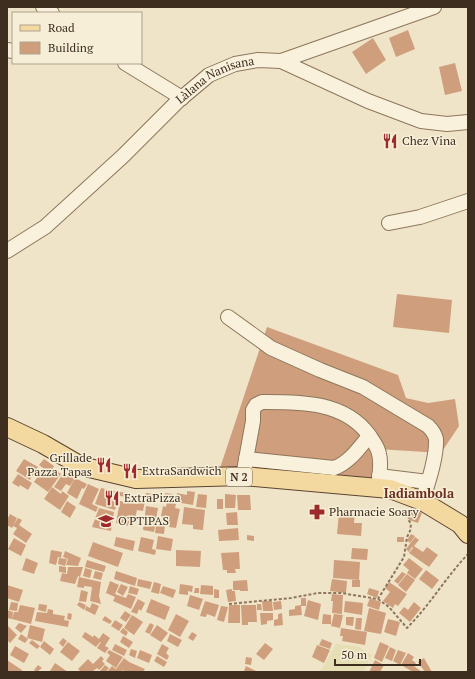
<svg xmlns="http://www.w3.org/2000/svg" width="475" height="679" font-family="'PT Serif',serif">
	<style>
		.farmland { fill: #e6deb5 }
		.building { fill: #cf9f7d }
		.lines { fill: none; stroke-linecap: round; stroke-linejoin: round }
		.minor-casing { stroke: #8d765c; stroke-width: 16 }
		.major-casing { stroke: #5b4430; stroke-width: 20 }
		.path { stroke: #8d765c; stroke-width: 2; stroke-dasharray: 3 2; stroke-linecap: butt }
		.minor { stroke: #faf1dc; stroke-width: 14 }
		.major { stroke: #f3d9a0; stroke-width: 18 }
		.labels { text-anchor: middle; stroke-width: 3; stroke-linejoin: round; paint-order: stroke }
		.shield { fill: #f7eed8; stroke: #756857; stroke-width: 1 }
		.shield-label { font-size: 11px; font-weight: bold; fill: #3d2e20 }
		.street-label { font-size: 12px; fill: #3d2e20; stroke: #f7eed8 }
		.poi-label { font-size: 12px; fill: #3d2e20; stroke: #f7eed8; text-anchor: start }
		.neighbourhood-label { font-size: 13px; font-weight: bold; fill: #6b2e1e; stroke: #f7eed8 }
	</style>
	<rect width="100%" height="100%" fill="#f0e4c8"/>
	<path class="farmland" d="M 336,644 L 357,646 L 372,655 L 363,672 L 319,672 L 324,666 Z"/>
	<path class="building" d="M 408,30 L 415,49 L 396,57 L 389,38 Z
		M 373,38 L 386,60 L 366,74 L 352,52 Z
		M 455,63 L 462,91 L 445,95 L 439,67 Z
		M 397,294 L 452,300 L 449,333 L 393,327 Z
		M 267,327 L 398,375 L 406,398 L 428,403 L 455,399 L 459,426 L 441,453 L 377,449 L 376,481 L 219,471 Z
		M 24,459 L 38,467 L 30,480 L 16,471 Z
		M 44,459 L 54,466 L 50,473 L 39,465 Z
		M 43,469 L 52,475 L 55,470 L 61,474 L 48,492 L 34,482 Z
		M 64,472 L 75,478 L 70,486 L 66,484 L 61,491 L 54,487 Z
		M 18,474 L 32,483 L 28,490 L 20,485 L 19,487 L 12,483 Z
		M 75,478 L 87,484 L 84,489 L 82,488 L 77,499 L 67,493 Z
		M 88,484 L 99,489 L 92,504 L 98,507 L 96,512 L 79,504 Z
		M 52,487 L 61,494 L 62,491 L 69,496 L 60,510 L 44,499 Z
		M 101,488 L 120,492 L 115,510 L 95,504 Z
		M 187,491 L 195,492 L 193,505 L 175,502 L 177,493 L 187,495 Z
		M 120,492 L 128,493 L 128,497 L 120,496 Z
		M 146,493 L 154,494 L 153,501 L 145,500 Z
		M 165,493 L 173,494 L 173,500 L 164,499 Z
		M 198,494 L 207,495 L 206,508 L 196,507 Z
		M 225,494 L 236,495 L 235,508 L 225,508 Z
		M 237,495 L 250,495 L 251,510 L 238,510 Z
		M 139,499 L 145,501 L 143,511 L 137,510 L 133,527 L 116,523 L 120,501 L 138,504 Z
		M 217,499 L 223,499 L 223,509 L 217,509 Z
		M 67,501 L 76,507 L 70,518 L 61,512 Z
		M 167,502 L 176,504 L 175,508 L 180,509 L 176,528 L 169,527 L 170,524 L 163,523 L 164,517 L 161,516 L 163,506 L 166,507 Z
		M 146,506 L 158,508 L 154,532 L 143,530 Z
		M 184,507 L 205,510 L 203,530 L 193,529 L 193,525 L 182,524 Z
		M 99,508 L 114,512 L 111,531 L 92,527 Z
		M 412,509 L 422,513 L 418,523 L 409,520 Z
		M 237,512 L 238,525 L 227,525 L 226,513 Z
		M 339,512 L 355,513 L 354,523 L 362,523 L 361,536 L 337,534 Z
		M 10,514 L 17,518 L 12,528 L 7,525 L 7,520 Z
		M 18,518 L 22,520 L 19,525 L 32,534 L 26,543 L 13,534 L 17,528 L 13,526 Z
		M 156,524 L 165,525 L 164,534 L 155,533 Z
		M 238,528 L 239,540 L 219,541 L 218,530 Z
		M 411,534 L 415,536 L 410,543 L 407,540 Z
		M 247,535 L 254,536 L 254,541 L 247,540 Z
		M 158,536 L 173,539 L 171,551 L 156,549 Z
		M 116,537 L 135,541 L 133,551 L 114,546 Z
		M 141,537 L 154,540 L 152,549 L 156,550 L 155,555 L 138,551 Z
		M 397,537 L 404,537 L 404,542 L 397,542 Z
		M 415,537 L 419,540 L 414,546 L 423,552 L 427,547 L 438,555 L 429,567 L 409,553 L 413,548 L 412,547 L 409,552 L 406,549 Z
		M 14,538 L 26,545 L 21,556 L 8,549 Z
		M 93,542 L 123,553 L 118,567 L 88,556 Z
		M 352,548 L 368,549 L 367,560 L 351,559 Z
		M 51,550 L 62,552 L 61,558 L 58,557 L 56,565 L 49,563 Z
		M 176,550 L 201,551 L 200,567 L 176,566 Z
		M 65,551 L 81,558 L 78,566 L 66,565 L 68,559 L 63,557 Z
		M 239,552 L 240,569 L 235,569 L 236,573 L 227,573 L 227,570 L 223,570 L 221,553 Z
		M 26,558 L 38,563 L 34,574 L 22,570 Z
		M 59,558 L 67,559 L 65,566 L 58,564 Z
		M 409,558 L 423,569 L 415,579 L 407,573 L 409,570 L 403,565 Z
		M 87,560 L 106,566 L 104,572 L 85,567 Z
		M 334,560 L 360,562 L 359,580 L 333,578 Z
		M 59,566 L 66,567 L 66,573 L 59,572 Z
		M 68,567 L 83,567 L 80,577 L 78,576 L 75,584 L 60,581 L 62,573 L 67,574 Z
		M 85,568 L 92,570 L 90,578 L 83,576 Z
		M 426,570 L 439,580 L 432,589 L 419,579 Z
		M 95,571 L 103,573 L 101,580 L 93,578 Z
		M 116,571 L 137,578 L 135,586 L 114,579 Z
		M 402,572 L 406,574 L 398,584 L 394,581 Z
		M 407,574 L 415,580 L 406,592 L 398,585 Z
		M 79,577 L 101,582 L 99,596 L 101,604 L 90,601 L 92,587 L 84,586 L 84,588 L 77,587 Z
		M 138,579 L 152,582 L 150,589 L 137,586 Z
		M 332,579 L 347,581 L 346,593 L 330,591 Z
		M 247,580 L 248,591 L 240,591 L 240,590 L 233,590 L 233,581 Z
		M 352,580 L 360,580 L 360,587 L 352,587 Z
		M 110,581 L 119,585 L 115,594 L 126,598 L 128,594 L 136,597 L 131,609 L 113,601 L 115,597 L 106,593 Z
		M 154,582 L 161,584 L 159,594 L 151,592 Z
		M 389,582 L 407,594 L 398,606 L 395,604 L 393,608 L 383,601 L 390,592 L 385,588 Z
		M 121,584 L 128,587 L 123,596 L 117,592 Z
		M 180,584 L 193,586 L 192,592 L 188,591 L 188,595 L 179,594 Z
		M 7,585 L 23,590 L 19,602 L 7,598 Z
		M 201,585 L 213,586 L 213,595 L 200,594 Z
		M 130,586 L 139,589 L 137,595 L 128,593 Z
		M 163,586 L 176,590 L 173,598 L 160,593 Z
		M 195,588 L 199,588 L 199,593 L 194,593 Z
		M 369,588 L 379,591 L 377,598 L 367,594 Z
		M 214,589 L 219,590 L 219,598 L 214,598 Z
		M 232,589 L 232,591 L 235,591 L 236,601 L 228,602 L 226,590 Z
		M 81,590 L 88,592 L 86,602 L 79,601 Z
		M 332,594 L 343,595 L 342,614 L 332,613 L 333,601 L 331,601 Z
		M 190,595 L 203,599 L 199,610 L 187,606 Z
		M 301,598 L 306,598 L 306,606 L 301,606 L 302,615 L 289,616 L 289,610 L 295,609 L 295,606 L 301,605 Z
		M 370,598 L 381,602 L 379,610 L 367,606 Z
		M 138,599 L 145,603 L 141,611 L 139,609 L 137,614 L 131,612 Z
		M 151,599 L 170,607 L 165,620 L 146,612 Z
		M 308,600 L 321,604 L 318,620 L 304,616 Z
		M 205,601 L 219,605 L 215,617 L 207,614 L 206,617 L 200,616 Z
		M 262,601 L 272,601 L 273,611 L 263,611 Z
		M 281,601 L 282,609 L 274,610 L 273,602 Z
		M 345,601 L 363,603 L 362,615 L 344,612 Z
		M 11,602 L 18,603 L 17,611 L 9,610 Z
		M 79,602 L 86,605 L 84,610 L 77,605 Z
		M 414,602 L 421,608 L 410,622 L 399,613 L 404,607 L 408,610 Z
		M 92,603 L 99,606 L 95,615 L 85,610 L 86,606 L 90,608 Z
		M 39,604 L 47,605 L 46,612 L 38,610 Z
		M 257,604 L 261,604 L 262,610 L 257,610 Z
		M 20,605 L 35,608 L 31,624 L 12,619 L 14,612 L 18,612 Z
		M 229,605 L 240,605 L 240,623 L 228,623 Z
		M 241,605 L 256,605 L 257,622 L 248,622 L 248,625 L 242,625 Z
		M 221,606 L 228,607 L 224,622 L 217,620 Z
		M 369,608 L 386,613 L 381,634 L 364,631 Z
		M 48,609 L 53,610 L 53,614 L 65,616 L 64,620 L 69,621 L 68,627 L 35,621 L 37,612 L 47,613 Z
		M 7,610 L 13,612 L 12,619 L 7,618 Z
		M 125,611 L 131,615 L 126,622 L 120,618 Z
		M 68,613 L 72,614 L 71,620 L 67,619 Z
		M 260,613 L 273,613 L 273,620 L 267,621 L 267,624 L 261,625 Z
		M 282,613 L 283,625 L 274,626 L 274,620 L 278,619 L 278,614 Z
		M 176,614 L 189,621 L 180,637 L 168,630 Z
		M 323,614 L 331,615 L 331,624 L 322,624 Z
		M 334,614 L 343,615 L 340,628 L 331,626 Z
		M 132,615 L 143,622 L 134,635 L 124,628 Z
		M 105,616 L 112,621 L 110,624 L 102,620 Z
		M 346,617 L 354,617 L 353,626 L 346,625 Z
		M 356,618 L 362,618 L 361,630 L 355,629 Z
		M 388,619 L 400,622 L 396,636 L 384,632 Z
		M 115,620 L 123,625 L 119,631 L 111,626 Z
		M 19,623 L 27,626 L 21,633 L 15,628 Z
		M 150,623 L 154,625 L 150,634 L 145,632 Z
		M 7,625 L 17,635 L 10,643 L 7,640 Z
		M 30,625 L 45,629 L 42,642 L 27,638 Z
		M 157,625 L 168,633 L 161,642 L 150,635 Z
		M 123,628 L 128,632 L 126,636 L 120,632 Z
		M 341,628 L 367,632 L 365,645 L 342,641 L 343,636 L 340,636 Z
		M 85,632 L 93,637 L 94,635 L 99,639 L 103,633 L 110,638 L 105,646 L 109,648 L 105,653 L 97,648 L 101,642 L 100,642 L 96,647 L 82,637 Z
		M 192,632 L 197,635 L 193,641 L 188,638 Z
		M 21,634 L 28,639 L 25,643 L 18,639 Z
		M 170,634 L 182,640 L 178,647 L 167,641 Z
		M 123,636 L 133,642 L 129,648 L 120,642 Z
		M 63,638 L 67,641 L 63,647 L 59,643 Z
		M 322,639 L 332,643 L 330,649 L 319,645 Z
		M 32,640 L 40,646 L 37,649 L 29,643 Z
		M 44,641 L 54,649 L 50,655 L 40,647 Z
		M 68,642 L 80,651 L 72,661 L 60,652 Z
		M 380,642 L 389,646 L 382,662 L 374,658 Z
		M 265,643 L 273,649 L 264,660 L 256,654 Z
		M 115,644 L 127,650 L 124,656 L 112,650 Z
		M 162,644 L 169,648 L 166,653 L 169,656 L 167,660 L 157,654 Z
		M 317,645 L 330,650 L 324,663 L 312,657 Z
		M 15,646 L 29,654 L 24,663 L 10,655 Z
		M 390,647 L 396,650 L 392,661 L 385,658 Z
		M 131,649 L 137,651 L 135,658 L 129,655 Z
		M 109,650 L 123,657 L 116,668 L 106,661 L 110,655 L 107,653 Z
		M 140,650 L 152,655 L 149,663 L 137,658 Z
		M 398,650 L 406,653 L 400,665 L 393,661 Z
		M 408,653 L 414,657 L 412,660 L 416,663 L 414,666 L 422,672 L 413,672 L 401,665 Z
		M 101,656 L 104,659 L 102,661 L 105,664 L 99,670 L 97,668 L 92,672 L 81,672 L 78,669 L 88,659 L 93,664 Z
		M 157,656 L 167,662 L 164,667 L 154,661 Z
		M 246,657 L 252,658 L 251,665 L 245,664 Z
		M 124,658 L 129,662 L 145,669 L 143,672 L 125,672 L 123,670 L 121,672 L 107,672 L 112,666 L 116,669 Z
		M 424,658 L 432,672 L 425,672 L 418,662 Z
		M 7,660 L 22,670 L 21,672 L 7,672 Z
		M 375,660 L 384,665 L 380,672 L 369,672 Z
		M 55,663 L 68,672 L 51,672 L 50,671 Z
		M 38,665 L 42,668 L 37,672 L 34,670 Z
		M 105,665 L 109,668 L 106,672 L 99,672 Z
		M 246,666 L 258,672 L 244,671 Z"/>
	<g class="lines">
		<defs>
			<g id="minor">
				<path d="M 43,7 L 52,13"/>
				<path d="M 7,50 L 13,51"/>
				<path d="M 281,61 L 434,7"/>
				<path d="M 125,63 L 182,98"/>
				<path d="M 389,223 L 420,217 L 468,201"/>
				<path id="s1" d="M 7,251 L 45,227 L 123,156 L 178,101 L 209,75 L 235,64 L 258,60 L 281,61 L 368,101 L 421,121 L 447,124 L 468,122"/>
				<path d="M 228,317 L 271,348 L 320,370 L 363,387 L 428,426 C 432,430 435,434 436,439 C 437,457 428,484 422,501"/>
				<path d="M 246,459 L 334,468 C 349,463 359,448 369,436"/>
				<path d="M 243,476 L 253,421 L 253,410 L 256,405 L 262,402 C 300,402 344,401 369,435 C 373,441 378,447 379,454 C 382,464 379,477 378,488"/>
				<path d="M 379,476 L 428,482"/>
			</g>
			<path id="major" d="M 7,427 L 43,444 L 81,466 L 136,479 L 243,476 L 390,489 L 422,501 L 460,524 L 468,534"/>
		</defs>
		<use href="#minor" class="minor-casing"/>
		<use href="#major" class="major-casing"/>
		<path class="path" d="M 378,599 L 389,607 L 407,628 C 430,605 446,577 468,554
			M 229,604 L 291,598 L 318,593 L 341,593 L 378,599 L 404,557 L 407,537 L 410,531 L 411,524 L 408,519 L 411,512"/>
		<use href="#minor" class="minor"/>
		<use href="#major" class="major"/>
	</g>
	<defs>
		<symbol id="restaurant-bare" viewBox="-9 -9 18 18"><path d="M-5-6h1v4h1v-4h1v4h1v-4h1v5L-1.5 .5V6h-2V.5L-5-1ZM5-6V6H3V1.5H1.5Q1.5-4 5-6Z" fill="#9e2a2b" stroke="#f7eed8" stroke-width="2.5" paint-order="stroke"/></symbol>
		<symbol id="pharmacy-bare" viewBox="-9 -9 18 18"><path d="M-2-6h4v4h4v4h-4v4h-4v-4h-4v-4h4Z" fill="#9e2a2b" stroke="#f7eed8" stroke-width="2.5" paint-order="stroke"/></symbol>
		<symbol id="school-bare" viewBox="-9 -9 18 18"><path d="M0-5L7-2L0 1L-7-2ZM-4 1L0 2.5L4 1V4Q0 6-4 4Z" fill="#9e2a2b" stroke="#f7eed8" stroke-width="2.5" paint-order="stroke"/></symbol>
	</defs>
	<g fill-rule="evenodd">
		<use href="#restaurant-bare" x="379" y="130" width="22" height="22"/>
		<use href="#restaurant-bare" x="93" y="454" width="22" height="22"/>
		<use href="#restaurant-bare" x="119" y="460" width="22" height="22"/>
		<use href="#restaurant-bare" x="101" y="487" width="22" height="22"/>
		<use href="#pharmacy-bare" x="306" y="501" width="22" height="22"/>
		<use href="#school-bare" x="95" y="510" width="22" height="22"/>
	</g>
	<g class="labels">
		<rect class="shield" x="226" y="468" width="26" height="18" rx="3"/>
		<g class="shield-label">
			<text x="239" y="481">N 2</text>
		</g>
		<g class="street-label">
			<text dy="4" stroke="none"><textPath href="#s1" startOffset="272">Làlana Nanisana</textPath></text>
		</g>
		<g class="poi-label">
			<text x="402" y="145">Chez Vina</text>
			<text x="92" y="462" text-anchor="end">Grillade<tspan x="92" dy="14">Pazza Tapas</tspan></text>
			<text x="142" y="475">ExtraSandwich</text>
			<text x="124" y="502">ExtraPizza</text>
			<text x="329" y="516">Pharmacie Soary</text>
			<text x="118" y="525">O'PTIPAS</text>
		</g>
		<g class="neighbourhood-label">
			<text x="419" y="498">Iadiambola</text>
		</g>
	</g>
	<rect width="475" height="679" fill="none" stroke="#3d2e20" stroke-width="16"/>
	<rect x="12" y="12" width="130" height="52" fill="#f7eed8" stroke="#ada18e"/>
	<rect x="20" y="25" width="20" height="6" fill="#f3d9a0" stroke="#ada18e"/>
	<text x="48" y="32" font-size="12" fill="#3d2e20">Road</text>
	<rect x="20" y="42" width="20" height="12" fill="#cf9f7d" stroke="#ada18e"/>
	<text x="48" y="52" font-size="12" fill="#3d2e20">Building</text>
	<path d="M335 659v6h85v-6" fill="none" stroke="#3d2e20" stroke-width="2"/>
	<text x="341" y="659" font-size="12" fill="#3d2e20" stroke="#f7eed8" stroke-width="3" paint-order="stroke">50 m</text>
</svg>
